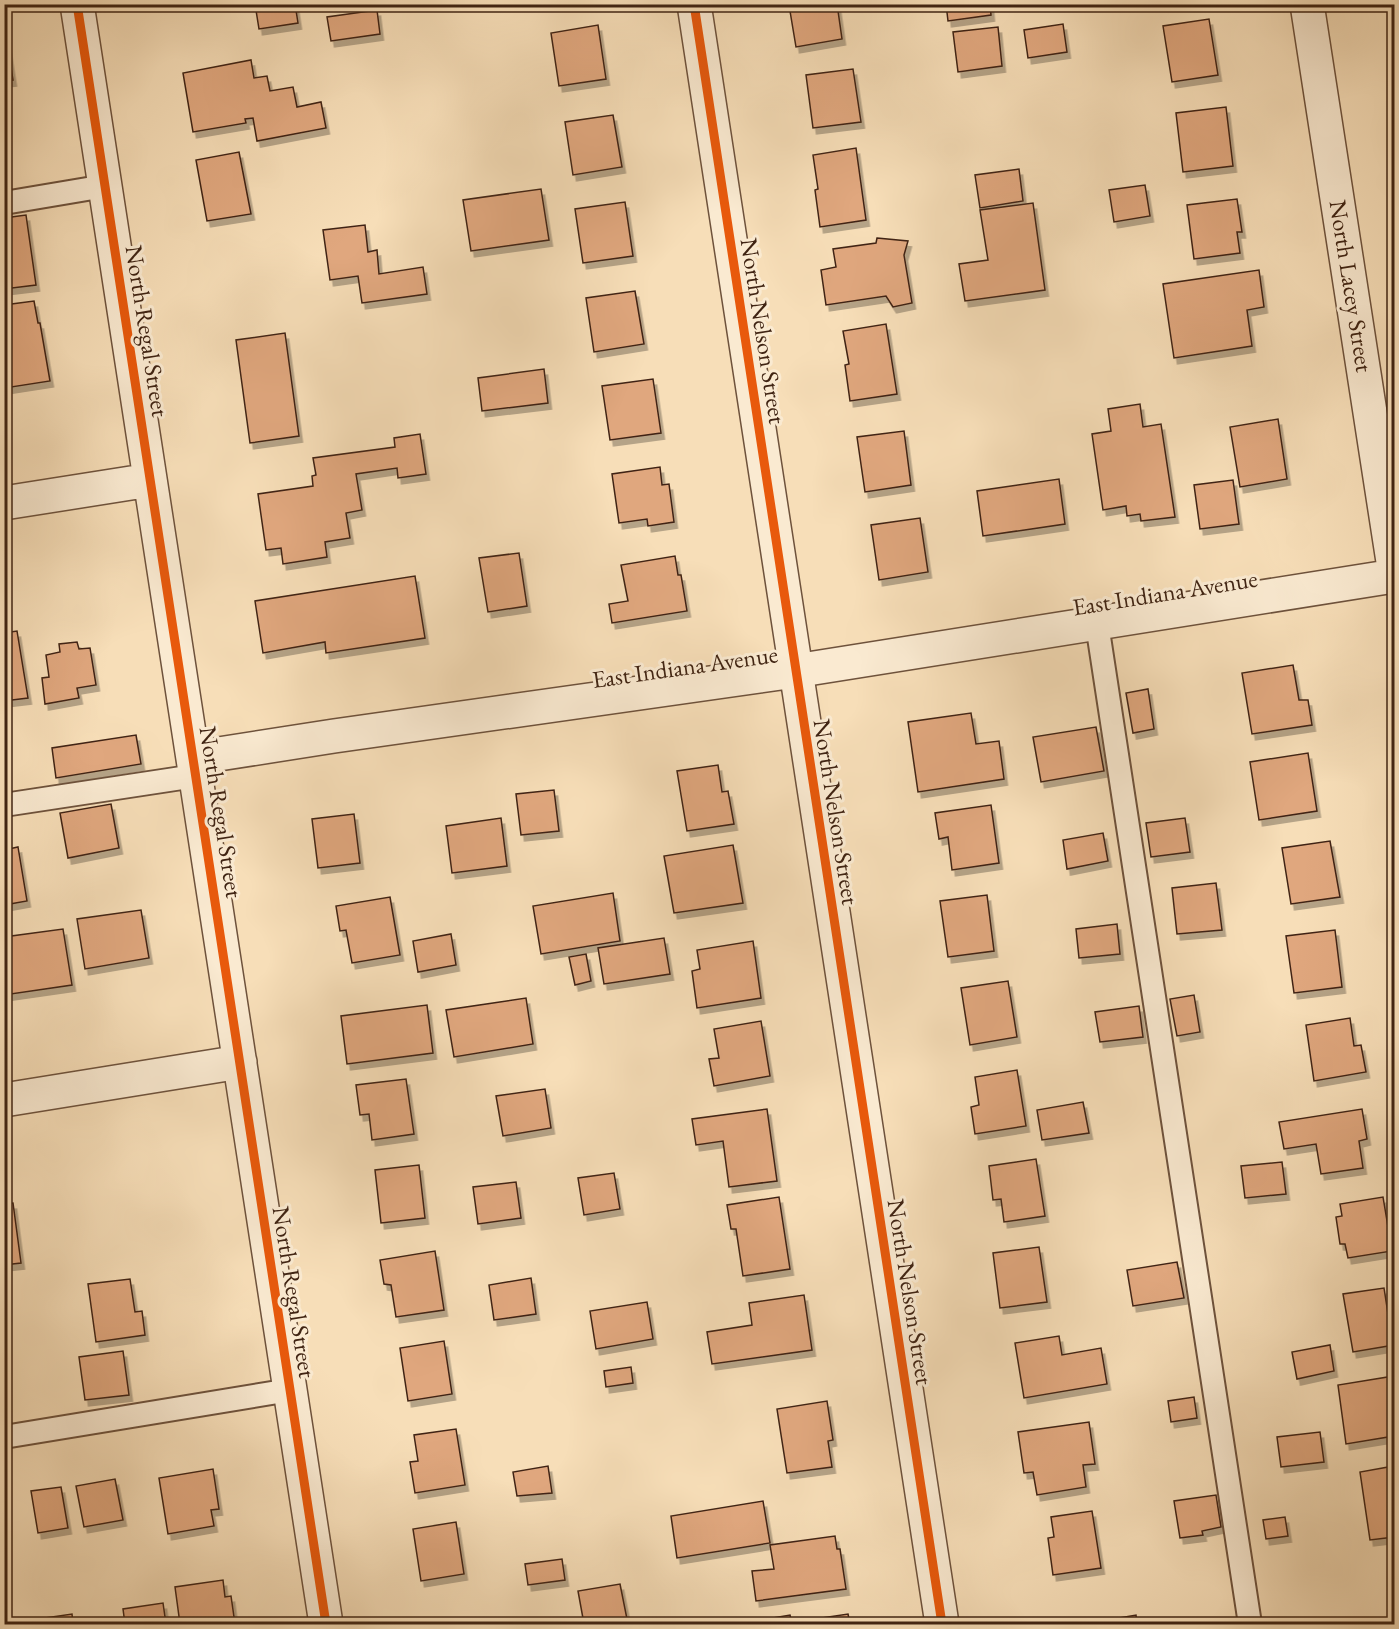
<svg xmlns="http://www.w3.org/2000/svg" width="1399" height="1629" font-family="'EB Garamond',serif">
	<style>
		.building { fill: #e0a77e; stroke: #402413; stroke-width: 1.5; filter: url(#shadow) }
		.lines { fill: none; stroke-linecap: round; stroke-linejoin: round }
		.service-casing { stroke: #6e523c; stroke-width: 26 }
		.minor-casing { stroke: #6e523c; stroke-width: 36 }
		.service { stroke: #faead1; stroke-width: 22 }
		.minor { stroke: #faead1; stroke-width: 33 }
		.cycleway-casing { stroke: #faead1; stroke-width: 13 }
		.cycleway { stroke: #e8590c; stroke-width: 9 }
		.labels { text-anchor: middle; stroke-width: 6; stroke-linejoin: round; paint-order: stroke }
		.street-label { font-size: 24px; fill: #402413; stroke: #faead1 }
	</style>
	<defs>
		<filter id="shadow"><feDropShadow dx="3.5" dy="6" stdDeviation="0" flood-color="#0004"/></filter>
	</defs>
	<rect width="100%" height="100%" fill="#f7deb8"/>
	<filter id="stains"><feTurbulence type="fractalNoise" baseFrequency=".00333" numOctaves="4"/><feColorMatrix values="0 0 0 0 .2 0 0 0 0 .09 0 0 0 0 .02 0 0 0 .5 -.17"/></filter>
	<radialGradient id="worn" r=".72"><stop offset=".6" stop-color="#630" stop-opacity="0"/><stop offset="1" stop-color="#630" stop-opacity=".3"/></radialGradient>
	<path class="building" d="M 255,4 L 295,4 L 298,23 L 259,29 Z
		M 793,4 L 837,4 L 842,39 L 796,47 L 790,11 L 794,10 Z
		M 946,4 L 990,4 L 991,15 L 948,21 Z
		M 377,10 L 380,34 L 331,41 L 327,17 Z
		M 1209,19 L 1218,75 L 1172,82 L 1163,26 Z
		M 1063,24 L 1067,52 L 1028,58 L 1024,30 Z
		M 4,25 L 13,80 L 4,81 Z
		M 598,25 L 606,79 L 559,86 L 551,33 Z
		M 998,27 L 1002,66 L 958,72 L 953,32 Z
		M 251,60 L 254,78 L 267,76 L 270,91 L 293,87 L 297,107 L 321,102 L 326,128 L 257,141 L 253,118 L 245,119 L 246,123 L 193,132 L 183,73 Z
		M 853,69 L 861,122 L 813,128 L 806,75 Z
		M 1226,107 L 1233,166 L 1183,172 L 1176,113 Z
		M 613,115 L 622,167 L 573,175 L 565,122 Z
		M 856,148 L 866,220 L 820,227 L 815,190 L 818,189 L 813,155 Z
		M 239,152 L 251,214 L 207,221 L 196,160 Z
		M 1019,169 L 1023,201 L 980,208 L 975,175 Z
		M 1145,185 L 1150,216 L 1114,222 L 1109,190 Z
		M 541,189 L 549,240 L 471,251 L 463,200 Z
		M 1237,199 L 1242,232 L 1237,232 L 1240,253 L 1194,259 L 1187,205 Z
		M 625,202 L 633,256 L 583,263 L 575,209 Z
		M 1033,203 L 1045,290 L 965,301 L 959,264 L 988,260 L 980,210 Z
		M 26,215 L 36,285 L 4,289 L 4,218 Z
		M 365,225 L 368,252 L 377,250 L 379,274 L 423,267 L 427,294 L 362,303 L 358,276 L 330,280 L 323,230 Z
		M 877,238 L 908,241 L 904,255 L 912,303 L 893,307 L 886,296 L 826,305 L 821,270 L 836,267 L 833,249 L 876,243 Z
		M 1259,270 L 1264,307 L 1247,310 L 1252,346 L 1174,358 L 1163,284 Z
		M 635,291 L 644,344 L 594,352 L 586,298 Z
		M 34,301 L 38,323 L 40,323 L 50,381 L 5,388 L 4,305 Z
		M 886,324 L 897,394 L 850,401 L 845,365 L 849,364 L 843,331 Z
		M 285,333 L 299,436 L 250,443 L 236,340 Z
		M 544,369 L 548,403 L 482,411 L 478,378 Z
		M 653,379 L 661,433 L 610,440 L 602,386 Z
		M 1140,404 L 1143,427 L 1161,424 L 1175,517 L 1141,521 L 1140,514 L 1127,516 L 1126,506 L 1103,510 L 1092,434 L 1111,431 L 1108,409 Z
		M 1278,419 L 1287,479 L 1240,487 L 1230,427 Z
		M 904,431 L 911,485 L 865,492 L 857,437 Z
		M 420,434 L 426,474 L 398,478 L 397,468 L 356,474 L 362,510 L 346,513 L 350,538 L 325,542 L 327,557 L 283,564 L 281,548 L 266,550 L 258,494 L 313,486 L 312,476 L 316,475 L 313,458 L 395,447 L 394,438 Z
		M 660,467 L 662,485 L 669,484 L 674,522 L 648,526 L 647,519 L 619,523 L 612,474 Z
		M 1059,479 L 1065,524 L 983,536 L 977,491 Z
		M 1233,480 L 1239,524 L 1200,529 L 1194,485 Z
		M 920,518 L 928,572 L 879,580 L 871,525 Z
		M 519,553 L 527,606 L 488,612 L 479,558 Z
		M 675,556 L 678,575 L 681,575 L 687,611 L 612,623 L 609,604 L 628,601 L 621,565 Z
		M 415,576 L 425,638 L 326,653 L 325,642 L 263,653 L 255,601 Z
		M 17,631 L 28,698 L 4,701 L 4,633 Z
		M 77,642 L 79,649 L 90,648 L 96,685 L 77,688 L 79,698 L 45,704 L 42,678 L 49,677 L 46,655 L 60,652 L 59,644 Z
		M 1293,665 L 1299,700 L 1308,700 L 1312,725 L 1252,734 L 1242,673 Z
		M 1148,689 L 1154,729 L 1133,733 L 1126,693 Z
		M 971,713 L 976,744 L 999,741 L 1004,779 L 918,792 L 908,722 Z
		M 1096,727 L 1104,771 L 1041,782 L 1033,737 Z
		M 136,735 L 141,764 L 56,778 L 52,748 Z
		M 1308,753 L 1317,811 L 1259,820 L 1250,762 Z
		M 718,765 L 722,792 L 728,791 L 734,824 L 687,831 L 677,771 Z
		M 554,790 L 559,831 L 521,835 L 516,794 Z
		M 111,804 L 119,848 L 68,858 L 60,813 Z
		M 991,805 L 999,863 L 952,870 L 948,837 L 939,839 L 935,813 Z
		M 354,814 L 360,863 L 318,868 L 312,819 Z
		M 501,818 L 507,866 L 452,873 L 446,826 Z
		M 1185,818 L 1190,852 L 1151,857 L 1146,823 Z
		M 1103,833 L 1108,861 L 1067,869 L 1063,840 Z
		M 1330,841 L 1340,897 L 1291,904 L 1282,848 Z
		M 733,845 L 743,903 L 674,913 L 664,856 Z
		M 18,847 L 27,901 L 4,905 L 4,850 Z
		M 1216,883 L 1222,930 L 1177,934 L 1172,888 Z
		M 613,893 L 620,941 L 541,954 L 533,906 Z
		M 987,895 L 994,951 L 948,957 L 940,901 Z
		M 390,897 L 400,955 L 352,963 L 346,930 L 340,931 L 336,906 Z
		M 141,910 L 149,958 L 85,969 L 77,919 Z
		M 1117,924 L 1120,954 L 1079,958 L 1076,929 Z
		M 63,929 L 72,985 L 4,995 L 4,937 Z
		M 1335,930 L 1342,987 L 1294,993 L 1286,936 Z
		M 451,934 L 456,965 L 418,972 L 413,941 Z
		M 664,938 L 670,974 L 604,984 L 598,948 Z
		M 753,941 L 761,998 L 697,1008 L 692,971 L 700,969 L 697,950 Z
		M 586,954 L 591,981 L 575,985 L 569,957 Z
		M 1008,981 L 1017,1037 L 970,1045 L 961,988 Z
		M 1194,995 L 1200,1032 L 1177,1036 L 1170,999 Z
		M 526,998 L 533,1044 L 454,1057 L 446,1010 Z
		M 427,1005 L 433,1053 L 347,1064 L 341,1016 Z
		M 1139,1006 L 1143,1037 L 1100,1042 L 1095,1012 Z
		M 1350,1018 L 1354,1046 L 1361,1045 L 1366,1072 L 1314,1081 L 1306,1025 Z
		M 761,1021 L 770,1076 L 714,1086 L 709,1059 L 719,1058 L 714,1029 Z
		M 1017,1070 L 1026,1126 L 975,1134 L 971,1107 L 979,1105 L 975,1077 Z
		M 406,1079 L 414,1134 L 372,1140 L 369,1114 L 360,1115 L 356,1085 Z
		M 545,1089 L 551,1128 L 503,1136 L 496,1096 Z
		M 1083,1102 L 1089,1133 L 1042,1140 L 1037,1110 Z
		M 767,1109 L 777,1181 L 729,1187 L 723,1141 L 696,1145 L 692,1119 Z
		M 1362,1109 L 1367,1139 L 1359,1141 L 1363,1168 L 1321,1174 L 1316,1144 L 1284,1149 L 1279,1122 Z
		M 1036,1159 L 1045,1216 L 1004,1222 L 1001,1199 L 993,1200 L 989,1166 Z
		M 1282,1162 L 1286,1194 L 1245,1198 L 1241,1166 Z
		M 419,1165 L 425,1218 L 381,1223 L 375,1170 Z
		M 614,1173 L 620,1209 L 584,1215 L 578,1178 Z
		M 516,1182 L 521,1218 L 478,1224 L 473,1187 Z
		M 779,1197 L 790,1269 L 743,1276 L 736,1229 L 731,1229 L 727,1205 Z
		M 1383,1197 L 1392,1251 L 1348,1258 L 1345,1244 L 1340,1244 L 1336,1217 L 1342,1216 L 1340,1204 Z
		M 13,1203 L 21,1263 L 4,1265 L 4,1204 Z
		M 1039,1247 L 1047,1302 L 1000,1308 L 993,1253 Z
		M 435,1251 L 444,1310 L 396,1317 L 391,1285 L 384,1284 L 380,1260 Z
		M 1177,1262 L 1184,1298 L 1133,1306 L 1127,1270 Z
		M 531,1278 L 536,1314 L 494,1320 L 489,1285 Z
		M 130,1279 L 135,1312 L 142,1311 L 145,1335 L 96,1342 L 88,1284 Z
		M 1384,1288 L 1388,1314 L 1394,1313 L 1394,1345 L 1353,1352 L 1343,1294 Z
		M 804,1295 L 812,1350 L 712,1364 L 707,1332 L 752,1325 L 749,1303 Z
		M 647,1302 L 653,1339 L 596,1349 L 590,1311 Z
		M 1059,1336 L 1062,1355 L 1101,1348 L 1107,1384 L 1024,1398 L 1015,1343 Z
		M 444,1341 L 452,1394 L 408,1401 L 400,1348 Z
		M 1330,1345 L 1334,1371 L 1297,1379 L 1292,1352 Z
		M 123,1351 L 129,1395 L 85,1400 L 79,1357 Z
		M 631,1367 L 633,1383 L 606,1387 L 604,1371 Z
		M 1394,1376 L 1394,1436 L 1346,1444 L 1338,1385 Z
		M 1194,1397 L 1197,1418 L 1171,1422 L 1168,1401 Z
		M 827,1401 L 833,1440 L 828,1441 L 832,1467 L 787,1473 L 777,1409 Z
		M 1089,1422 L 1095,1464 L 1083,1465 L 1086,1487 L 1037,1495 L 1033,1472 L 1024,1473 L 1018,1432 Z
		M 456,1429 L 465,1485 L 415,1493 L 410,1462 L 418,1461 L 414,1435 Z
		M 1320,1432 L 1324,1462 L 1281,1467 L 1277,1437 Z
		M 548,1466 L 552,1493 L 517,1496 L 513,1472 Z
		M 1394,1466 L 1394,1537 L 1370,1540 L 1360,1472 Z
		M 213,1469 L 219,1509 L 211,1510 L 214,1526 L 168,1534 L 159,1478 Z
		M 115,1479 L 123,1520 L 84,1527 L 76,1486 Z
		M 61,1487 L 68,1528 L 38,1533 L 31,1491 Z
		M 1216,1495 L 1221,1527 L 1202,1531 L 1203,1535 L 1180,1538 L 1174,1501 Z
		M 763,1501 L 770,1543 L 677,1558 L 671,1516 Z
		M 1092,1511 L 1101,1568 L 1053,1575 L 1048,1538 L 1054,1537 L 1051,1517 Z
		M 1285,1517 L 1288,1536 L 1266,1539 L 1263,1520 Z
		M 456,1522 L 464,1574 L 421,1581 L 413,1529 Z
		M 835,1536 L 837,1549 L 840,1549 L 846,1589 L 756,1601 L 752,1571 L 774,1569 L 770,1545 Z
		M 562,1559 L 565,1580 L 528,1585 L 525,1564 Z
		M 223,1580 L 225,1597 L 231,1596 L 235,1624 L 180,1624 L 175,1587 Z
		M 620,1584 L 628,1624 L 584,1624 L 578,1591 Z
		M 163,1603 L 166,1624 L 125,1624 L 123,1609 Z
		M 72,1614 L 73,1624 L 11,1624 L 11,1623 Z
		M 848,1614 L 850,1624 L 802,1624 L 802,1621 Z
		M 790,1615 L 792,1624 L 773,1624 L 772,1618 Z
		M 1136,1615 L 1137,1624 L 1084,1624 Z"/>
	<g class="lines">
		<defs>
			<path id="service" d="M 4,203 L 105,186
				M 1097,624 L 1250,1624
				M 4,805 L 195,776
				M 4,1437 L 290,1390"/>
			<path id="minor" d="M 77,4 L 326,1624
				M 694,4 L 942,1624
				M 1307,4 L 1394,568
				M 4,503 L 150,480
				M 193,758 L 334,736 L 795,671 L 1394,576
				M 4,1100 L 240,1062"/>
		</defs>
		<use href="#service" class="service-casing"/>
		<use href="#minor" class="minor-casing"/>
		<use href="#service" class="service"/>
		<use href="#minor" class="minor"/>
		<defs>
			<path id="cycleway" d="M 77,4 L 326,1624
				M 694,4 L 942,1624"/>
		</defs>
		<use href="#cycleway" class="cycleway-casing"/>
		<use href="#cycleway" class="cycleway"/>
	</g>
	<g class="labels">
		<g class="street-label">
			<text transform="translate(1351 286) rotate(81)" y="8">North Lacey Street</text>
			<text transform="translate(147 331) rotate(81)" y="8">North Regal Street</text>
			<text transform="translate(763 331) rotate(81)" y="8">North Nelson Street</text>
			<text transform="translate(1165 593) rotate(-9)" y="8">East Indiana Avenue</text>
			<text transform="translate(685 667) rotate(-8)" y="8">East Indiana Avenue</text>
			<text transform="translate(221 812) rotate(81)" y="8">North Regal Street</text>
			<text transform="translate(836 812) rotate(81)" y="8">North Nelson Street</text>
			<text transform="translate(294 1292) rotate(81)" y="8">North Regal Street</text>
			<text transform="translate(910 1292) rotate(81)" y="8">North Nelson Street</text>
		</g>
	</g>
	<rect width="1399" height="1629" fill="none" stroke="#f7deb8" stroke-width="24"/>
	<rect x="6" y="6" width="1387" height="1617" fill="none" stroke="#402413" stroke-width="3"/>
	<rect x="12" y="12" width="1375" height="1605" fill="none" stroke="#402413" stroke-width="1.5"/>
	<rect width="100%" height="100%" filter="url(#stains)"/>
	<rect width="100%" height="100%" fill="url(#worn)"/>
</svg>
